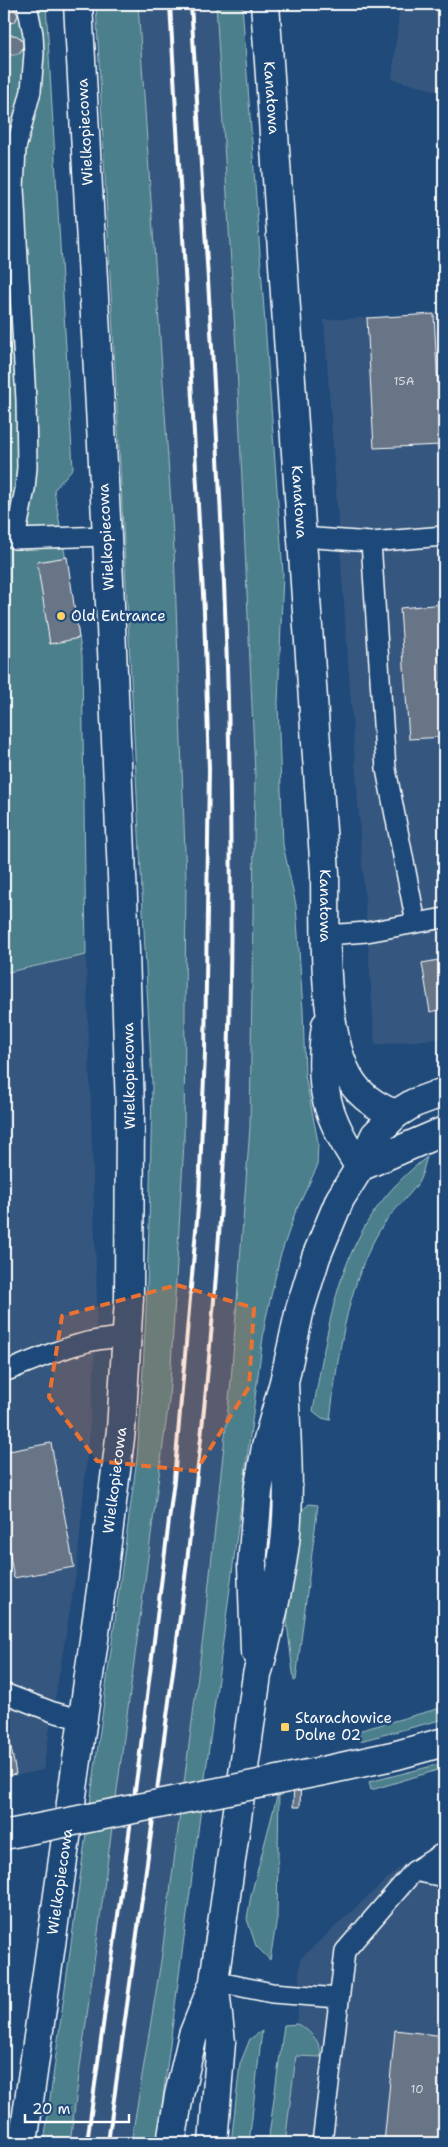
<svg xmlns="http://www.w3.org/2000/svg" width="448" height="2147" font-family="'Shantell Sans',sans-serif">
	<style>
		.built { fill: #35577e }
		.green { fill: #4c7f8b; stroke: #a6bfc5 }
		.building { fill: #687487; stroke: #fff }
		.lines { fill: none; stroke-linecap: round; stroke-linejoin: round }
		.service-casing { stroke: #fff; stroke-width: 22 }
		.minor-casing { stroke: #fff; stroke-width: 31 }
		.tertiary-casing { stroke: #fff; stroke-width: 31 }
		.service { stroke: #1f4a7a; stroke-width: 19 }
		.minor { stroke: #1f4a7a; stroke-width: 28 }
		.tertiary { stroke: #1f4a7a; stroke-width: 28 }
		.rail { stroke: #fff; stroke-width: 4 }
		.tertiary-bridge-casing { stroke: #fff; stroke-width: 31; stroke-linecap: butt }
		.tertiary-bridge { stroke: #1f4a7a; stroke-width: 28 }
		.marked { fill: #eb7230; fill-opacity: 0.2; stroke: #eb7230; stroke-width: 4; stroke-dasharray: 10 6; stroke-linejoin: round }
		.poi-dot { fill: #ffd166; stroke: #1f4a7a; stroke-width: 2 }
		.labels { text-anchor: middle; stroke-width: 5; stroke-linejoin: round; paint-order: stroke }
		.number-label { font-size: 12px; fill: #d9dce1 }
		.street-label { font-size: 15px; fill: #fff; stroke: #1f4a7a }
		.poi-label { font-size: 15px; fill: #fff; stroke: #1f4a7a; text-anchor: start }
	</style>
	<rect width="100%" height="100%" fill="#1f4a7a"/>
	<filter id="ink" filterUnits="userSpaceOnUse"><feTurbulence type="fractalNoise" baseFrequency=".02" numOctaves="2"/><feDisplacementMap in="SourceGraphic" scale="10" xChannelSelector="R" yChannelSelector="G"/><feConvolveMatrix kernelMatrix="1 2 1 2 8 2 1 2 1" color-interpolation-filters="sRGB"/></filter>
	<g filter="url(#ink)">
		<path class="built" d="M 138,4 L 216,4 L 237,367 L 255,774 L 250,1127 L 231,1381 L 204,1630 L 161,1961 L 131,2143 L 70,2143 L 169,1400 L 157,302 Z
			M 400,4 L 444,4 L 444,93 L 392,79 Z
			M 444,313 L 444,1038 L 375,1045 L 324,320 Z
			M 86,955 L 97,1302 L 94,1376 L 77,1568 L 43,1770 L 4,1778 L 4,973 Z
			M 444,1839 L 444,2143 L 285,2143 L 296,2056 L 300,1959 L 402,1865 Z"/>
		<path class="green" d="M 4,4 L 46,4 L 73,468 L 54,490 L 82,655 L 86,955 L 4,973 Z
			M 96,4 L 138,4 L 174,550 L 186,879 L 184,1142 L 169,1400 L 70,2143 L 44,2143 L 137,1458 C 147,1333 150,1209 152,1084 Z
			M 216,4 L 242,4 L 283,573 L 278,703 L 283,845 L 296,905 L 303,1010 L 305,1075 L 318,1142 L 317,1167 L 295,1213 L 280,1257 L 265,1322 L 157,2143 L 131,2143 L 161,1961 L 204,1629 L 231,1381 L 250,1127 L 255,774 L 237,367 Z
			M 427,1157 C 424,1166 422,1178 416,1186 C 404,1202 388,1215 378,1233 C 346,1290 338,1357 330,1420 L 322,1418 L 313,1411 C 331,1311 340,1223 427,1157 Z
			M 309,1504 L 318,1505 L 296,1680 L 294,1681 L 287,1623 L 299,1513 Z
			M 444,1707 L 444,1719 L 360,1741 L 358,1731 Z
			M 444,1763 L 444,1768 L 371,1790 L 369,1782 Z
			M 279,1789 L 277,1918 L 270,1960 L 256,1946 L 247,1919 L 251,1895 Z
			M 297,2024 C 310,2030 322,2043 321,2057 L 296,2056 L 285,2143 L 268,2143 L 284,2025 Z
			M 262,2031 L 249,2143 L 231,2143 L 240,2064 L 250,2039 Z"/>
		<path class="building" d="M 12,5 L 18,15 L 15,22 L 4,24 L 4,6 Z
			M3 45a10 10 0 1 1 20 0a10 10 0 1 1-20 0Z
			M 434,314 L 441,445 L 374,448 L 367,318 Z
			M 67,557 L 79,638 L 50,644 L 37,562 Z
			M 444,604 L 444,737 L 409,739 L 400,608 Z
			M 444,959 L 444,1009 L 430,1012 L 422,963 Z
			M 51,1443 L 74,1567 L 14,1578 L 4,1523 L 4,1452 Z
			M 10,1742 L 16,1774 L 4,1776 L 4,1743 Z
			M 294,1776 L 301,1776 L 300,1807 L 293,1807 Z
			M 395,2030 L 444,2036 L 444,2143 L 384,2143 Z"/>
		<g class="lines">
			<defs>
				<path id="service" d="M 5,534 L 15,539 L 107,536
					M 302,537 L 371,542 L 444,536
					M 15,539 L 25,489 L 27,467 L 26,400 L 14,188 L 16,148 L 31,91 L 34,54 L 33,34 L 27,4
					M 371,542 L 386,769 L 416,923
					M 326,935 L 367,932 L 444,918
					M 4,1372 C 43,1357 85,1336 128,1338
					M 4,1693 L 53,1712 L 83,1720
					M 414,1871 L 444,1877
					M 214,1981 L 272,1993 L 339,1998
					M 322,2143 L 345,1951 L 414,1871 L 444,1852"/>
				<g id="minor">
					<path id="s1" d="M 265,4 L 325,873 C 326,927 320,1049 358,1090 C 369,1102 381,1109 396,1114"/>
					<path d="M 326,1025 C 318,1086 325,1116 360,1167"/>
					<path id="s2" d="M 23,2143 L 102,1583 L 121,1430 L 129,1298 L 130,1110 L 124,921 L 107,536 L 78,4"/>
				</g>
				<path id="tertiary" d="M 360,1167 L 444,1131
					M 255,1651 L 252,1565 L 258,1491 L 266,1447 L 284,1382 L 300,1309 L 316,1257 L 340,1199 L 360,1167 L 375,1135 L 396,1114 L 414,1103 L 444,1092
					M 323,1771 L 397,1755 L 444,1742
					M 171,2143 L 179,2095 L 193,2035 L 213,1985
					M 213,2143 L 221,2042 L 214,1981 L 257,1675 C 269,1632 279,1588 285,1543 C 291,1490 286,1435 284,1382"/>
			</defs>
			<use href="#service" class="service-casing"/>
			<use href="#minor" class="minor-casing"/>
			<use href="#tertiary" class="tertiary-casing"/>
			<use href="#service" class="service"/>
			<use href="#minor" class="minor"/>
			<use href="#tertiary" class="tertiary"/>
			<path class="rail" d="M 87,2143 L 139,1761 L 174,1480 L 199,1196 L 205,1053 L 209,769 L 204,612 L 170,4
				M 108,2143 C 155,1794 213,1445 227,1093 C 241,729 213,366 191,4"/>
			<defs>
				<path id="tertiary-bridge" d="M 4,1835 L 323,1771"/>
			</defs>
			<use href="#tertiary-bridge" class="tertiary-bridge-casing"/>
			<use href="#tertiary-bridge" class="tertiary-bridge"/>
		</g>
	</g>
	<path class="marked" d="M 177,1285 L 254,1308 L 249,1387 L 196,1471 L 97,1461 L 49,1397 L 62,1316 Z"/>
	<g class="poi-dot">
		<circle cx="61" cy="616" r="5"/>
		<rect x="280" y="1722" width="10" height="10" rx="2.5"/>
	</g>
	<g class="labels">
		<g class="number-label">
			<text x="404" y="385">15A</text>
			<text x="417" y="2093">10</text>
		</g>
		<g class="street-label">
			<text dy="5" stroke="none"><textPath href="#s1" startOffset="94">Kanałowa</textPath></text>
			<text transform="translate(85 132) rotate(-93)" y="5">Wielkopiecowa</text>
			<text dy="5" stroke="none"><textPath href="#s1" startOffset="499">Kanałowa</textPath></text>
			<text transform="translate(106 537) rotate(-93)" y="5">Wielkopiecowa</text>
			<text dy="5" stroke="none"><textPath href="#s1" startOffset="904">Kanałowa</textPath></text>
			<text transform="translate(129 1076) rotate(-91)" y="5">Wielkopiecowa</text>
			<text dy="5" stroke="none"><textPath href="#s2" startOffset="669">Wielkopiecowa</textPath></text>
			<text dy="5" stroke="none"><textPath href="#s2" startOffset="264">Wielkopiecowa</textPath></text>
		</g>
		<g class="poi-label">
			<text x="71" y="621">Old Entrance</text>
			<text x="295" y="1723">Starachowice<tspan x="295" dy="17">Dolne 02</tspan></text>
		</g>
	</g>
	<rect width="448" height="2147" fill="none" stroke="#1f4a7a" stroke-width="20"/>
	<rect x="10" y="10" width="428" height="2127" fill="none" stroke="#fff" stroke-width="2" filter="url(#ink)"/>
	<path d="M25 2114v8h104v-8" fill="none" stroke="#ffffff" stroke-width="2.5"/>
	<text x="32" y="2114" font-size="15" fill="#ffffff" stroke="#1f4a7a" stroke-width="4" paint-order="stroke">20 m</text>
</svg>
